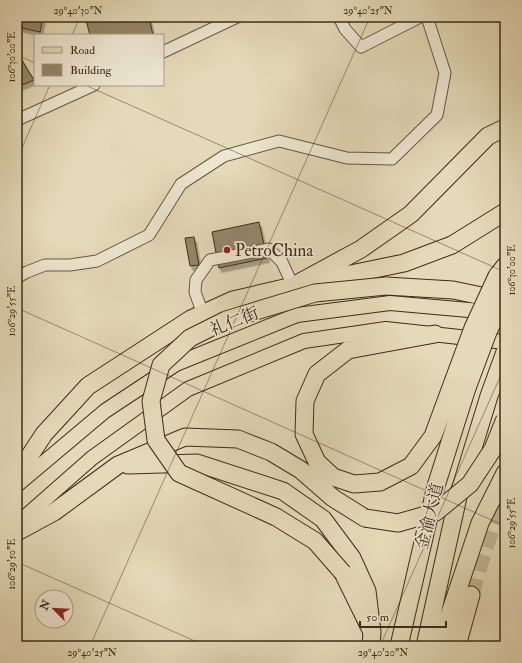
<svg xmlns="http://www.w3.org/2000/svg" width="522" height="663" font-family="'IM FELL Double Pica','Noto Serif SC',serif">
	<style>
		.building { fill: #94866b; stroke: #3e2c17; filter: url(#shadow) }
		.lines { fill: none; stroke-linecap: round; stroke-linejoin: round }
		.highway-tunnel { stroke: #c3b698; stroke-width: 17; stroke-dasharray: 17 8; stroke-linecap: butt }
		.minor-casing { stroke: #68573f; stroke-width: 13 }
		.major-casing { stroke: #3e2c17; stroke-width: 16 }
		.highway-casing { stroke: #3e2c17; stroke-width: 19 }
		.minor { stroke: #ede6d1; stroke-width: 11 }
		.major { stroke: #e4d9b8; stroke-width: 14 }
		.highway { stroke: #e4d9b8; stroke-width: 17 }
		.highway-bridge-casing { stroke: #3e2c17; stroke-width: 19; stroke-linecap: butt }
		.highway-bridge { stroke: #e4d9b8; stroke-width: 17 }
		.ticks { fill: none; stroke: #3e2c17; stroke-width: 1; stroke-opacity: 0.45 }
		.poi-dot { fill: #8f2418; stroke: #ede6d1; stroke-width: 1.5 }
		.labels { text-anchor: middle; stroke-width: 3.5; stroke-linejoin: round; paint-order: stroke }
		.poi-label { font-size: 17px; fill: #3e2c17; stroke: #ede6d1; text-anchor: start }
		.street-label { font-size: 17px; fill: #3e2c17; stroke: #ede6d1 }
		.neatline { fill: none; stroke: #3e2c17; stroke-width: 1.5 }
		.ticks-label { font-size: 10px; text-anchor: middle; fill: #3e2c17 }
	</style>
	<defs>
		<filter id="shadow"><feDropShadow dx="2.5" dy="4.5" stdDeviation="0" flood-color="#0004"/></filter>
	</defs>
	<rect width="100%" height="100%" fill="#e4d9b8"/>
	<filter id="stains"><feTurbulence type="fractalNoise" baseFrequency=".005" numOctaves="4"/><feColorMatrix values="0 0 0 0 .2 0 0 0 0 .09 0 0 0 0 .02 0 0 0 .5 -.17"/></filter>
	<radialGradient id="worn" r=".72"><stop offset=".6" stop-color="#630" stop-opacity="0"/><stop offset="1" stop-color="#630" stop-opacity=".3"/></radialGradient>
	<path class="building" d="M 17,17 L 43,17 L 40,32 L 17,27 Z
		M 85,17 L 149,17 L 153,35 L 90,35 Z
		M 17,52 L 34,80 L 17,87 Z
		M 259,222 L 267,258 L 219,268 L 212,232 Z
		M 194,237 L 199,265 L 190,266 L 185,238 Z"/>
	<g class="lines">
		<path class="highway-tunnel" d="M 471,595 L 480,563 L 505,488"/>
		<defs>
			<path id="minor" d="M 339,17 L 345,29 L 361,47 L 420,17
				M 163,52 L 237,17
				M 17,120 L 48,106 L 94,85
				M 17,279 L 18,277 L 27,272 L 45,265 L 70,265 L 97,261 L 149,235 L 181,184 L 224,156 L 279,141 L 347,158 L 392,159 L 437,115 L 445,73 L 427,17
				M 203,314 L 195,292 L 196,280 L 210,260 L 269,249 L 282,262 L 293,286"/>
			<path id="major" d="M 17,485 L 105,411 L 176,364 L 297,315 L 390,303 L 491,312
				M 17,524 L 92,458 L 188,389 L 304,341 L 386,329 L 496,341 L 505,343"/>
			<path id="highway" d="M 497,276 L 505,266
				M 312,282 L 404,263 L 452,245 L 505,212
				M 386,286 L 453,290 L 501,300
				M 435,334 L 348,350 L 317,374 L 305,401 L 304,434 L 317,462 L 333,477 L 354,484 L 380,482 L 411,466 L 433,436 L 453,382
				M 128,465 L 197,463 L 283,491 L 323,519 L 352,558 L 367,591 L 372,632
				M 17,475 L 44,434 L 88,386 L 191,319 L 233,300 L 293,286 L 361,249 L 411,214 L 488,136 L 505,128
				M 17,532 L 54,512 L 118,465 L 185,437 L 238,439 L 271,452 L 301,470 L 333,498 L 365,518
				M 343,573 L 372,632 L 371,646
				M 399,646 L 436,486 L 467,388
				M 425,646 L 458,497 L 489,396 L 505,352
				M 439,646 L 480,523 L 505,473
				M 457,646 L 471,595"/>
		</defs>
		<use href="#minor" class="minor-casing"/>
		<use href="#major" class="major-casing"/>
		<use href="#highway" class="highway-casing"/>
		<use href="#minor" class="minor"/>
		<use href="#major" class="major"/>
		<use href="#highway" class="highway"/>
		<defs>
			<path id="highway-bridge" d="M 453,382 L 473,328 L 497,276
				M 467,388 L 488,332 L 505,294
				M 365,518 L 398,523 L 436,512 L 470,484 L 493,449 L 505,419
				M 343,573 L 315,541 L 276,517 L 179,473 L 156,440 L 151,401 L 161,365 L 190,338 L 226,320 L 315,293 L 386,286"/>
		</defs>
		<use href="#highway-bridge" class="highway-bridge-casing"/>
		<use href="#highway-bridge" class="highway-bridge"/>
	</g>
	<path class="ticks" d="M 501,17 L 505,19M 72,35 L 80,17M 17,55 L 35,63M 85,85 L 505,272M 17,159 L 50,85M 17,308 L 505,526M 17,562 L 206,646M 90,646 L 370,17M 380,646 L 505,366"/>
	<circle class="poi-dot" cx="227" cy="250" r="4"/>
	<g class="labels">
		<g class="poi-label">
			<text x="235" y="256">PetroChina</text>
		</g>
		<g class="street-label">
			<text transform="translate(234 321) rotate(-22)" y="6">礼仁街</text>
			<text transform="translate(429 516) rotate(-76)" y="6">金渝大道</text>
		</g>
	</g>
	<rect width="522" height="663" fill="none" stroke="#e4d9b8" stroke-width="44"/>
	<rect x="34" y="34" width="130" height="52" fill="#ede6d1" stroke="#a79c87"/>
	<rect x="42" y="47" width="20" height="6" fill="#e4d9b8" stroke="#a79c87"/>
	<text x="70" y="54" font-size="12" fill="#3e2c17">Road</text>
	<rect x="42" y="64" width="20" height="12" fill="#94866b" stroke="#a79c87"/>
	<text x="70" y="74" font-size="12" fill="#3e2c17">Building</text>
	<g transform="translate(54 609) rotate(294)"><circle r="19" fill="#ede6d1" stroke="#a79c87"/>
	<path d="M0-3L7 15L0 10L-7 15Z" fill="#8f2418"/>
	<text y="-6" font-size="11" font-weight="bold" text-anchor="middle" fill="#3e2c17">N</text>
	</g>
	<path d="M360 621v6h86v-6" fill="none" stroke="#3e2c17" stroke-width="2"/>
	<text x="366" y="621" font-size="12" fill="#3e2c17" stroke="#ede6d1" stroke-width="3" paint-order="stroke">50 m</text>
	<rect x="22" y="22" width="478" height="619" class="neatline"/>
	<g class="ticks-label">
		<text x="78" y="14">29°40'30"N</text>
		<text x="368" y="14">29°40'25"N</text>
		<text transform="translate(11 57) rotate(-90)" y="4">106°30'00"E</text>
		<text transform="translate(511 270) rotate(-90)" y="4">106°30'00"E</text>
		<text transform="translate(11 311) rotate(-90)" y="4">106°29'55"E</text>
		<text transform="translate(511 523) rotate(-90)" y="4">106°29'55"E</text>
		<text transform="translate(11 564) rotate(-90)" y="4">106°29'50"E</text>
		<text x="92" y="656">29°40'25"N</text>
		<text x="383" y="656">29°40'20"N</text>
	</g>
	<rect width="100%" height="100%" filter="url(#stains)"/>
	<rect width="100%" height="100%" fill="url(#worn)"/>
</svg>
